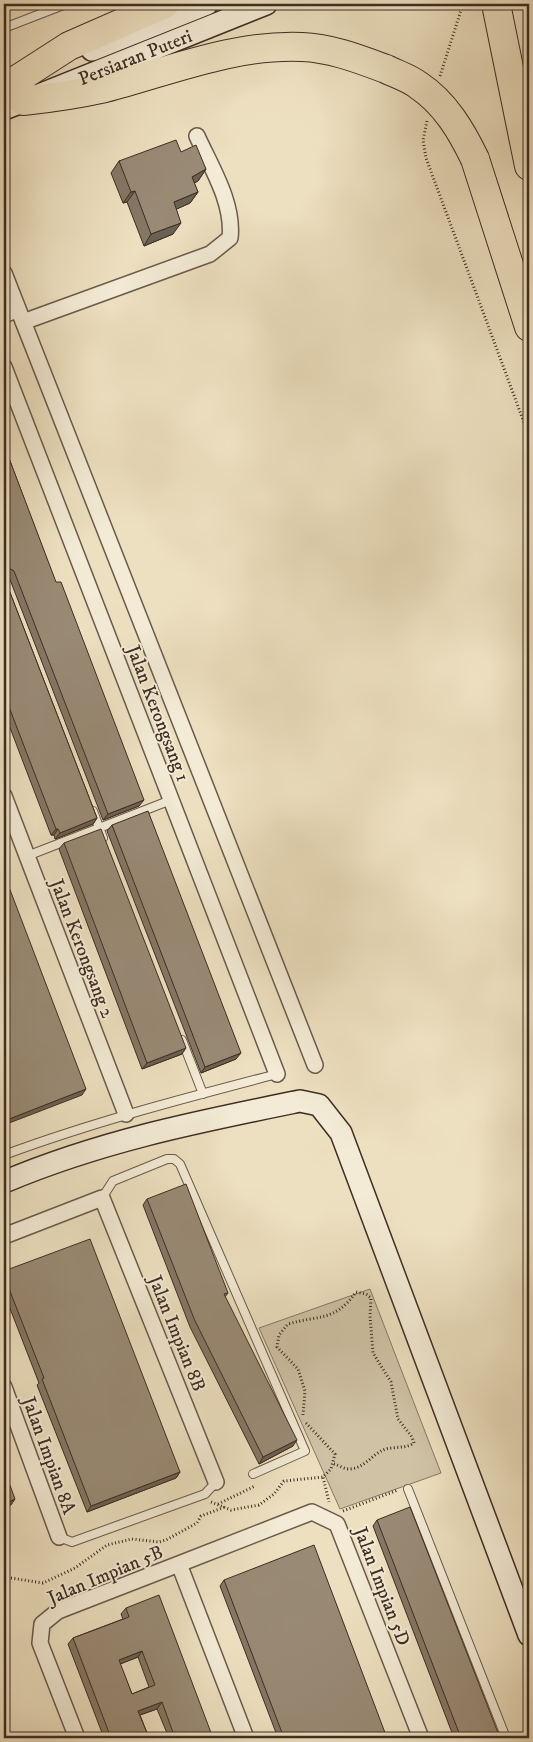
<svg xmlns="http://www.w3.org/2000/svg" width="533" height="1742" font-family="'IM FELL DW Pica',serif">
	<style>
		.green { fill: #cfc2a5; stroke: #877864 }
		.lines { fill: none; stroke-linecap: round; stroke-linejoin: round }
		.lane-casing { stroke: #6a5a4a; stroke-width: 10 }
		.street-casing { stroke: #6a5a4a; stroke-width: 18 }
		.secondary-casing { stroke: #3f2d23; stroke-width: 24 }
		.highway-casing { stroke: #3f2d23; stroke-width: 30 }
		.path { stroke: #3f2d23; stroke-width: 3; stroke-dasharray: 1 2.5; stroke-linecap: butt }
		.lane { stroke: #f3ebd6; stroke-width: 8 }
		.street { stroke: #f3ebd6; stroke-width: 15 }
		.secondary { stroke: #f3ebd6; stroke-width: 21 }
		.highway { stroke: #ede0c0; stroke-width: 28 }
		.highway-bridge-casing { stroke: #3f2d23; stroke-width: 30; stroke-linecap: butt }
		.highway-bridge { stroke: #ede0c0; stroke-width: 28 }
		.wall { fill: #847765; stroke: #3f2d23; fill-rule: evenodd }
		.shaded-wall { fill: #6b6152; stroke: #3f2d23 }
		.building { fill: #998a75; stroke: #3f2d23; fill-rule: evenodd }
		.labels { text-anchor: middle; stroke-width: 4; stroke-linejoin: round; paint-order: stroke }
		.street-label { font-size: 19px; fill: #3f2d23; stroke: #f3ebd6 }
	</style>
	<rect width="100%" height="100%" fill="#ede0c0"/>
	<filter id="stains"><feTurbulence type="fractalNoise" baseFrequency=".004" numOctaves="4"/><feColorMatrix values="0 0 0 0 .2 0 0 0 0 .09 0 0 0 0 .02 0 0 0 .5 -.17"/></filter>
	<radialGradient id="worn" r=".72"><stop offset=".6" stop-color="#630" stop-opacity="0"/><stop offset="1" stop-color="#630" stop-opacity=".3"/></radialGradient>
	<path class="green" d="M 370,1289 L 441,1473 L 340,1509 L 259,1328 Z"/>
	<g class="lines">
		<defs>
			<path id="lane" d="M 4,28 L 66,4
				M 93,811 L 103,838
				M 27,856 L 171,800
				M 182,1040 L 203,1094
				M 4,1155 C 93,1122 185,1098 277,1074
				M 102,1198 L 113,1181 L 167,1159 L 174,1159 L 180,1164 L 305,1451 L 253,1474
				M 408,1489 L 506,1738
				M 59,1537 L 72,1542 L 205,1494 L 216,1482"/>
			<path id="street" d="M 4,273 L 315,1065
				M 4,315 L 18,309
				M 23,322 L 210,254 L 230,238 C 234,203 211,167 197,136
				M 4,367 L 277,1074
				M 4,796 L 126,1114
				M 4,1236 L 102,1198 L 216,1482
				M 4,1387 L 59,1537
				M 179,1564 L 312,1512 L 337,1524 L 421,1738
				M 77,1738 L 40,1643 L 42,1624 L 58,1611 L 179,1564 L 246,1738"/>
			<g id="secondary">
				<path d="M 92,50 L 207,4"/>
				<path id="s1" d="M 4,109 L 266,4"/>
				<path d="M 4,1182 C 101,1141 197,1122 300,1101 L 319,1105 L 341,1133 L 529,1635"/>
			</g>
			<path id="highway" d="M 496,4 L 529,166
				M 13,82 L 69,46 L 165,4
				M 23,101 C 51,98 78,94 105,88 C 170,71 234,44 302,47 C 331,48 359,59 386,69
				M 475,159 L 529,327"/>
		</defs>
		<use href="#lane" class="lane-casing"/>
		<use href="#street" class="street-casing"/>
		<use href="#secondary" class="secondary-casing"/>
		<use href="#highway" class="highway-casing"/>
		<path class="path" d="M 440,76 L 463,4
			M 427,121 L 423,140 L 426,158 L 529,436
			M 303,1415 L 305,1391 L 298,1369 L 277,1347 L 279,1335 L 288,1324 C 318,1315 335,1322 356,1292 L 366,1294 L 371,1298 L 370,1316 L 373,1353 L 391,1382 L 398,1419 L 412,1437 L 414,1443 C 406,1449 393,1446 383,1450 C 372,1455 363,1469 349,1469 C 344,1469 338,1465 334,1464
			M 306,1423 L 335,1454 L 331,1469 L 323,1477 L 329,1502
			M 211,1502 L 231,1510 L 259,1505 L 274,1494 L 284,1481 L 323,1477
			M 218,1504 L 255,1486
			M 343,1511 L 398,1490
			M 4,1577 L 43,1583 L 75,1568 L 107,1545 L 132,1539 L 159,1542 L 166,1540 L 197,1523 L 201,1516 L 225,1507"/>
		<use href="#lane" class="lane"/>
		<use href="#street" class="street"/>
		<use href="#secondary" class="secondary"/>
		<use href="#highway" class="highway"/>
		<defs>
			<path id="highway-bridge" d="M 386,69 C 396,74 409,78 418,85 C 445,103 461,130 475,159"/>
		</defs>
		<use href="#highway-bridge" class="highway-bridge-casing"/>
		<use href="#highway-bridge" class="highway-bridge"/>
	</g>
	<path class="wall" d="M 181,152 L 206,169 L 198,181 L 194,183 L 198,192 L 190,203 L 176,209 L 173,234 L 144,246 L 127,202 L 123,203 L 111,173 L 119,161 Z
		M 4,445 L 139,806 L 103,820 L 9,577 L 4,574 Z
		M 4,577 L 97,818 L 93,824 L 55,839 L 54,835 L 51,835 L 4,712 Z
		M 112,825 L 236,1059 L 201,1073 L 107,831 Z
		M 64,843 L 182,1054 L 142,1069 L 59,849 Z
		M 147,1199 L 228,1293 L 225,1297 L 293,1446 L 259,1464 L 190,1327 L 143,1205 Z
		M 4,1271 L 180,1472 L 176,1478 L 87,1512 L 37,1385 L 39,1383 L 4,1293 Z
		M 377,1520 L 500,1738 L 454,1738 L 373,1526 Z
		M 224,1580 L 387,1738 L 278,1738 L 220,1586 Z
		M 126,1608 L 213,1738 L 169,1738 L 157,1709 L 140,1715 L 149,1738 L 104,1738 L 68,1644 L 73,1638 L 123,1619 L 121,1614 ZM 138,1657 L 149,1687 L 132,1694 L 120,1664 Z"/>
	<path class="shaded-wall" d="M 206,169 L 198,181 L 184,188 L 192,177 Z
		M 135,191 L 127,202 L 123,203 L 131,192 Z
		M 198,192 L 190,203 L 166,214 L 174,202 Z
		M 181,223 L 173,234 L 144,246 L 151,234 Z
		M 144,800 L 139,806 L 103,820 L 108,814 Z
		M 97,818 L 93,824 L 55,839 L 60,833 Z
		M 56,829 L 58,829 L 54,835 L 51,835 Z
		M 186,1048 L 182,1054 L 142,1069 L 147,1063 Z
		M 241,1053 L 236,1059 L 201,1073 L 205,1067 Z
		M 86,1089 L 82,1095 L 4,1125 L 4,1121 Z
		M 297,1440 L 293,1446 L 259,1464 L 263,1457 Z
		M 180,1472 L 176,1478 L 87,1512 L 91,1506 Z
		M 15,1499 L 11,1505 L 4,1508 L 4,1504 Z
		M 142,1651 L 138,1657 L 115,1666 L 119,1660 Z
		M 162,1702 L 157,1709 L 134,1717 L 138,1711 Z"/>
	<path class="building" d="M 176,140 L 181,152 L 196,145 L 206,169 L 192,177 L 198,192 L 174,202 L 181,223 L 151,234 L 135,191 L 131,192 L 119,161 Z
		M 4,445 L 56,582 L 61,582 L 144,800 L 108,814 L 14,571 L 7,567 L 4,570 Z
		M 4,577 L 97,818 L 60,833 L 58,829 L 56,829 L 4,694 Z
		M 148,811 L 241,1053 L 205,1067 L 112,825 Z
		M 101,829 L 186,1048 L 147,1063 L 64,843 Z
		M 4,874 L 86,1089 L 4,1121 Z
		M 186,1184 L 228,1293 L 224,1294 L 297,1440 L 263,1457 L 195,1321 L 147,1199 Z
		M 90,1239 L 180,1472 L 91,1506 L 42,1379 L 44,1378 L 4,1276 L 4,1271 Z
		M 4,1469 L 15,1499 L 4,1504 Z
		M 410,1507 L 500,1738 L 461,1738 L 377,1520 Z
		M 314,1545 L 387,1738 L 284,1738 L 224,1580 Z
		M 159,1595 L 213,1738 L 175,1738 L 162,1702 L 138,1711 L 149,1738 L 111,1738 L 73,1638 L 129,1617 L 126,1608 ZM 142,1651 L 155,1685 L 132,1694 L 119,1660 Z"/>
	<g class="labels">
		<g class="street-label">
			<text dy="7" stroke="none"><textPath href="#s1" startOffset="141">Persiaran Puteri</textPath></text>
			<text transform="translate(159 713) rotate(69)" y="7">Jalan Kerongsang 1</text>
			<text transform="translate(83 948) rotate(69)" y="7">Jalan Kerongsang 2</text>
			<text transform="translate(178 1333) rotate(68)" y="7">Jalan Impian 8B</text>
			<text transform="translate(50 1455) rotate(70)" y="7">Jalan Impian 8A</text>
			<text transform="translate(105 1574) rotate(-23)" y="7">Jalan Impian 5B</text>
			<text transform="translate(383 1586) rotate(69)" y="7">Jalan Impian 5D</text>
		</g>
	</g>
	<rect width="533" height="1742" fill="none" stroke="#ede0c0" stroke-width="20"/>
	<rect x="5" y="5" width="523" height="1732" fill="none" stroke="#3f2d23" stroke-width="2.5"/>
	<rect x="10" y="10" width="513" height="1722" fill="none" stroke="#3f2d23"/>
	<rect width="100%" height="100%" filter="url(#stains)"/>
	<rect width="100%" height="100%" fill="url(#worn)"/>
</svg>
